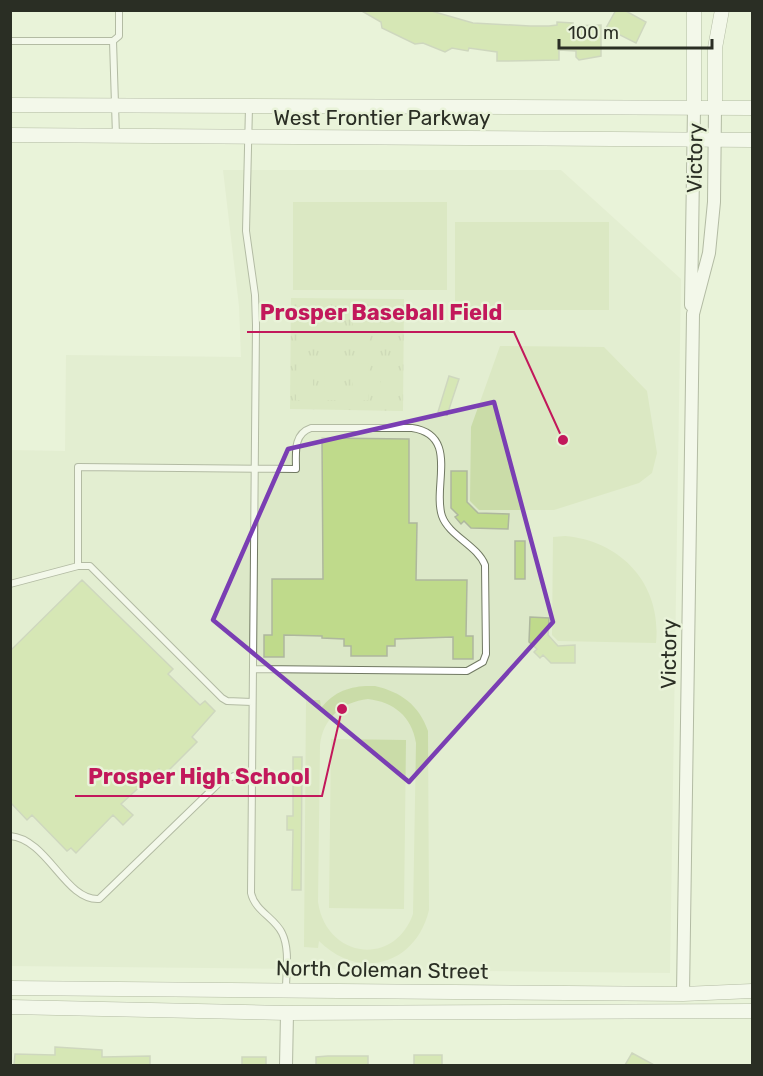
<svg xmlns="http://www.w3.org/2000/svg" width="763" height="1076" font-family="Rubik,sans-serif">
	<style>
		.built { fill: #dce8c8 }
		.grass { fill: url(#grass-tufts) }
		.pitch { fill: #cadca8; fill-rule: evenodd }
		.building { fill: #bfda8b; stroke: #aeb79e; stroke-width: 1.5 }
		.lines { fill: none; stroke-linecap: round; stroke-linejoin: round }
		.service-casing { stroke: #717963; stroke-width: 8 }
		.minor-casing { stroke: #717963; stroke-width: 14 }
		.tertiary-casing { stroke: #717963; stroke-width: 15 }
		.service { stroke: #fff; stroke-width: 6 }
		.minor { stroke: #fff; stroke-width: 12 }
		.tertiary { stroke: #fff; stroke-width: 14 }
		.marked { fill: none; stroke: #7a3eb3; stroke-width: 4.5; stroke-linejoin: round }
		.labels { text-anchor: middle; stroke-width: 5; stroke-linejoin: round; paint-order: stroke }
		.street-label { font-size: 21px; fill: #2a2e24; stroke: #e9f3d9 }
		.leader { fill: none; stroke: #c2185b; stroke-width: 2 }
		.callout-dot { fill: #c2185b; stroke: #e9f3d9; stroke-width: 2 }
		.callout-label { font-size: 22px; text-anchor: middle; font-weight: bold; fill: #c2185b; stroke: #e9f3d9; stroke-width: 5; stroke-linejoin: round; paint-order: stroke }
	</style>
	<defs>
		<pattern id="grass-tufts" width="24" height="20" patternUnits="userSpaceOnUse" patternTransform="scale(1.5)"><rect width="24" height="20" fill="#cadca8"/><path d="M3 7l-1-3M5 7V3M7 7l1-3M15 17l-1-3M17 17v-4M19 17l1-3" fill="none" stroke="#aebd90"/></pattern>
	</defs>
	<rect width="100%" height="100%" fill="#e9f3d9"/>
	<path class="built" d="M 223,170 L 561,170 L 681,279 L 670,973 L 11,966 L 11,450 L 65,451 L 66,355 L 241,357 L 239,306 Z"/>
	<path class="grass" d="M 291,298 L 404,299 L 403,411 L 290,409 Z"/>
	<path class="pitch" d="M 293,202 L 447,202 L 447,290 L 293,290 Z
		M 455,222 L 609,222 L 609,310 L 455,310 Z
		M 353,307 L 370,308 L 369,344 L 352,344 Z
		M 297,308 L 314,308 L 313,344 L 297,344 Z
		M 325,308 L 342,308 L 341,344 L 325,344 Z
		M 381,308 L 398,308 L 397,345 L 381,344 Z
		M 500,346 L 604,347 L 647,391 L 657,453 L 652,473 L 639,483 L 554,510 L 479,510 L 470,501 L 471,427 Z
		M 297,363 L 313,364 L 313,400 L 296,400 Z
		M 325,363 L 341,364 L 341,400 L 324,400 Z
		M 353,363 L 369,364 L 368,400 L 352,400 Z
		M 381,364 L 397,364 L 397,400 L 380,400 Z
		M 565,536 C 622,541 662,585 656,643 L 558,641 L 552,635 L 553,537 Z
		M 375,686 C 401,692 419,705 428,731 L 429,910 C 416,965 359,981 319,941 L 318,948 L 304,947 L 306,700 L 320,700 L 321,708 C 335,690 353,685 375,686 ZM 368,699 C 393,702 412,716 416,743 L 413,914 C 394,968 326,958 318,902 L 320,745 C 323,719 341,702 368,699 Z
		M 331,739 L 406,740 L 404,909 L 329,908 Z"/>
	<path class="building" d="M 360,10 L 428,10 L 473,23 L 530,26 L 549,26 L 557,25 L 557,22 L 573,23 L 573,26 L 601,25 L 601,56 L 579,60 L 576,57 L 576,51 L 559,50 L 559,60 L 506,61 L 497,61 L 497,52 L 469,48 L 468,51 L 452,48 L 445,52 L 423,43 L 415,44 L 382,28 L 381,22 Z
		M 616,10 L 624,10 L 646,22 L 636,43 L 606,28 Z
		M 449,376 L 459,379 L 447,415 L 438,412 Z
		M 322,438 L 409,439 L 409,523 L 417,523 L 416,580 L 467,580 L 466,636 L 473,636 L 473,659 L 453,659 L 453,637 L 395,639 L 395,646 L 387,646 L 387,656 L 351,656 L 351,646 L 344,646 L 344,639 L 322,638 L 322,636 L 284,635 L 284,657 L 264,657 L 264,635 L 272,635 L 272,579 L 323,579 Z
		M 451,471 L 467,471 L 467,502 L 478,513 L 509,514 L 508,529 L 471,528 L 464,521 L 461,524 L 455,517 L 458,515 L 451,508 Z
		M 515,541 L 525,541 L 525,579 L 515,579 Z
		M 82,580 L 173,669 L 168,674 L 200,705 L 205,701 L 215,711 L 192,737 L 197,742 L 164,775 L 159,769 L 121,804 L 133,815 L 123,825 L 113,815 L 76,853 L 71,848 L 67,851 L 32,815 L 27,820 L 10,802 L 10,651 Z
		M 530,617 L 549,618 L 548,635 L 558,646 L 575,645 L 575,663 L 551,663 L 543,655 L 540,658 L 534,652 L 537,649 L 529,642 Z
		M 293,757 L 302,757 L 301,890 L 292,890 L 293,830 L 287,830 L 287,816 L 293,816 Z
		M 55,1047 L 102,1050 L 102,1057 L 150,1056 L 150,1065 L 14,1065 L 15,1054 L 55,1055 Z
		M 632,1053 L 654,1065 L 625,1065 Z
		M 414,1055 L 442,1055 L 442,1065 L 414,1065 Z
		M 328,1056 L 368,1056 L 368,1065 L 316,1065 L 316,1057 Z
		M 242,1057 L 266,1057 L 266,1065 L 242,1065 Z"/>
	<g class="lines">
		<defs>
			<path id="service" d="M 10,41 L 113,41 L 119,36 L 119,10
				M 113,41 L 116,136
				M 249,107 L 246,231 L 255,295 L 256,325 L 251,893 C 255,911 275,918 282,933 C 290,949 286,972 286,989
				M 78,566 L 78,467 L 296,469 C 296,453 293,434 311,428 L 412,428 C 460,435 432,487 442,516 C 449,536 477,545 485,565 L 486,654 L 483,662 L 467,671 L 253,669
				M 10,584 L 78,566 L 90,566 L 222,698 L 227,701 L 252,702
				M 10,836 C 48,839 65,901 99,899 L 221,781 L 234,776 L 252,776"/>
			<path id="minor" d="M 691,305 L 694,108
				M 683,994 L 693,314 L 709,253 L 714,202 L 715,108
				M 286,1066 L 287,1013"/>
			<path id="tertiary" d="M 10,105 L 752,108
				M 694,108 L 694,10
				M 715,108 L 715,48 L 722,10
				M 10,135 L 752,140
				M 10,988 L 683,994 L 752,991
				M 10,1007 L 287,1013 L 752,1011"/>
		</defs>
		<use href="#service" class="service-casing"/>
		<use href="#minor" class="minor-casing"/>
		<use href="#tertiary" class="tertiary-casing"/>
		<use href="#service" class="service"/>
		<use href="#minor" class="minor"/>
		<use href="#tertiary" class="tertiary"/>
	</g>
	<path d="M0 0H763V1076H0ZM 494,402 L 553,622 L 409,782 L 213,620 L 288,449 Z" fill="#e9f3d9" fill-opacity=".55" fill-rule="evenodd"/>
	<path class="marked" d="M 494,402 L 553,622 L 409,782 L 213,620 L 288,449 Z"/>
	<g class="labels">
		<g class="street-label">
			<text x="382" y="125">West Frontier Parkway</text>
			<text transform="translate(695 158) rotate(-89)" y="7">Victory</text>
			<text transform="translate(669 654) rotate(-89)" y="7">Victory</text>
			<text transform="translate(382 970) rotate(1)" y="7">North Coleman Street</text>
		</g>
	</g>
	<path class="leader" d="M563 440L514 332H247M342 709L322 796H75"/>
	<g class="callout-dot">
		<circle cx="563" cy="440" r="6"/>
		<circle cx="342" cy="709" r="6"/>
	</g>
	<g class="callout-label">
		<text x="381" y="320">Prosper Baseball Field</text>
		<text x="199" y="784">Prosper High School</text>
	</g>
	<rect width="763" height="1076" fill="none" stroke="#2a2e24" stroke-width="24"/>
	<path d="M559 39v9h153v-9" fill="none" stroke="#2a2e24" stroke-width="3"/>
	<text x="568" y="39" font-size="18" fill="#2a2e24" stroke="#e9f3d9" stroke-width="4.5" paint-order="stroke">100 m</text>
</svg>
